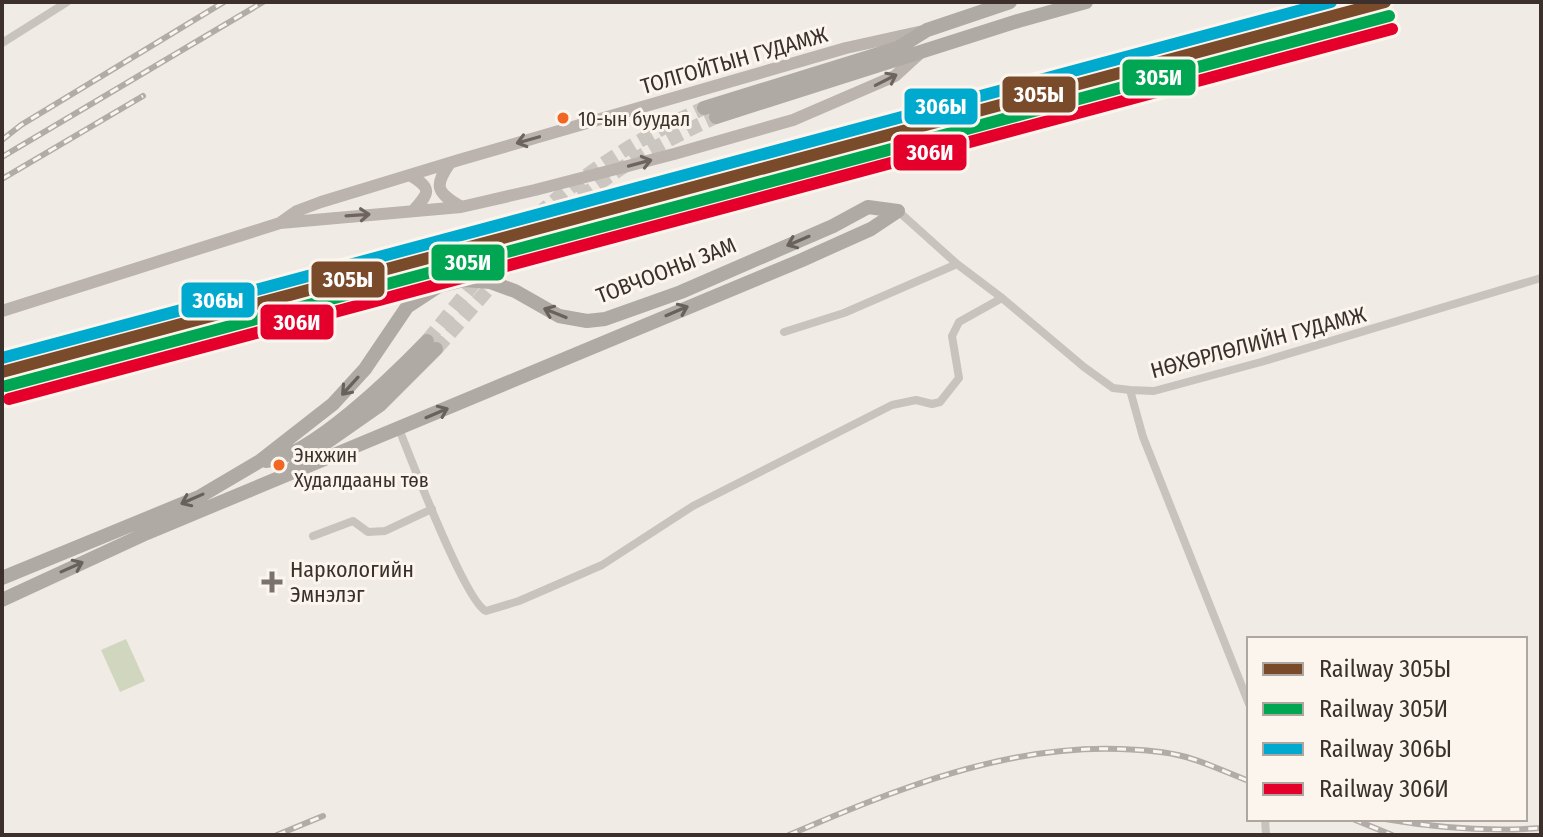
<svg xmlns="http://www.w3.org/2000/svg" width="1543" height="837" font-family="'Fira Sans Condensed',sans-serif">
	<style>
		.green { fill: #d1d6bf }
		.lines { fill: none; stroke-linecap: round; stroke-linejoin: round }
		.highway-tunnel { stroke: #ccc6c0; stroke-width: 14; stroke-dasharray: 14 7; stroke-linecap: butt }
		.street { stroke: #c9c3be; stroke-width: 8 }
		.secondary { stroke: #bab3ae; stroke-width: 12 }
		.highway { stroke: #afaaa4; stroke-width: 14 }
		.rail-casing { stroke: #b1aca8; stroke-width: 6 }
		.rail { stroke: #fbf5ee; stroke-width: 3; stroke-dasharray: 9; stroke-linecap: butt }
		.rail-1-casing { stroke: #fbf5ee; stroke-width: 18 }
		.rail-2-casing { stroke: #fbf5ee; stroke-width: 18 }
		.rail-3-casing { stroke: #fbf5ee; stroke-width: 18 }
		.rail-4-casing { stroke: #fbf5ee; stroke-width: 18 }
		.rail-1 { stroke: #7a4b2a; stroke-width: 12 }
		.rail-2 { stroke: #00a651; stroke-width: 12 }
		.rail-3 { stroke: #00a9ce; stroke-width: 12 }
		.rail-4 { stroke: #e4002b; stroke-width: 12 }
		.oneway { stroke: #6e645f }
		.oneway2 { stroke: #69615b }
		.bus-dot { fill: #f26522; stroke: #fbf5ee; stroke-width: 3 }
		.poi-dot { fill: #7a716c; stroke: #fbf5ee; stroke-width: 3 }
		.labels { text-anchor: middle; stroke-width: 6; stroke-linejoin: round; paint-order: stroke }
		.bus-label { font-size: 20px; fill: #3b302b; stroke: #fbf5ee; text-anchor: start }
		.street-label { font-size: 22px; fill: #3b302b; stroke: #fbf5ee }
		.poi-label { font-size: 22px; fill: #3b302b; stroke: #fbf5ee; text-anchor: start }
		.line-badge { stroke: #fbf5ee; stroke-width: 3 }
		.badge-label { font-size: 22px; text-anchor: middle; font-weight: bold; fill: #fff }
	</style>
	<rect width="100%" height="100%" fill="#f0ebe5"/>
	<path class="green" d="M 126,639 L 145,681 L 120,692 L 101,650 Z"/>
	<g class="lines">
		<path class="highway-tunnel" d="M 427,341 C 457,305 485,267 518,234 C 570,181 637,138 704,108
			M 436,349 C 474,307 514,256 556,218 C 603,176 658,143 716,117"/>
		<path class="street" d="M 2,43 L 67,2
			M 898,211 L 957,264 L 1002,298 L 1084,367 L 1113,388 L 1130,390 L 1154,391 L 1261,362 L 1541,278
			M 784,332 L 844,313 L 957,264
			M 1130,390 L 1143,437 L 1249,704
			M 399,429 C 411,459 465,601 486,611 L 519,601 L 602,565 L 693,506 L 892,405 L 916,400 L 932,404 L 940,402 L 959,378 L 952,336 L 959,322 L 1002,298
			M 313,536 L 353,521 L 368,532 L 385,531 L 432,509
			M 1265,819 L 1266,835"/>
		<path class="secondary" d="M 450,163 C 434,186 436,192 460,206
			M 410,175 C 433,189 429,193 413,211
			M 280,223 L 297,211 L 321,202 L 459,160 L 846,48 L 923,31
			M 2,311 L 280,223 L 461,207 L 535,190 L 674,154 L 793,120 L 895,76 L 919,54"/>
		<path class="highway" d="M 704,108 L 898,48 L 927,30 L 1010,2
			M 716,117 L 1018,21 L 1086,2
			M 266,461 C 311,457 395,374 427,341
			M 290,472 L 297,463 L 380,405 L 436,349
			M 2,578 L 199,497 L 260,461 L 333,404 L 365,369 L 407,307 L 439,286 L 464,280 L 490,282 L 515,291 L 559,316 L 587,321 L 605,319 L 681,292 L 833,226 L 868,207 L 898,211
			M 2,600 L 147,533 L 802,260 L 871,229 L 898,211"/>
		<defs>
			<path id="rail" d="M 2,140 L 21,125 L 224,2
				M 2,157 L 263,2
				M 2,179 L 143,96
				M 1353,819 L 1392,835
				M 1385,819 C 1438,828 1488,832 1541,828
				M 277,835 L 323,816
				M 789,835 C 894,790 1004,745 1119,749 C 1141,750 1165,751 1186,757 C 1207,763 1228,773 1249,781"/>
		</defs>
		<use href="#rail" class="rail-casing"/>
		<use href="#rail" class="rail"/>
		<defs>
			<path id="rail-1" d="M 2,372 L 1385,2"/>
			<path id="rail-2" d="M 6,386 L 1389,16"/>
			<path id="rail-3" d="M 2,358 L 1331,2"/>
			<path id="rail-4" d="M 9,399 L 1392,29"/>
		</defs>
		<use href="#rail-1" class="rail-1-casing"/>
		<use href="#rail-2" class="rail-2-casing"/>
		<use href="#rail-3" class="rail-3-casing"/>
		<use href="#rail-4" class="rail-4-casing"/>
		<use href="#rail-1" class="rail-1"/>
		<use href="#rail-2" class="rail-2"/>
		<use href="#rail-3" class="rail-3"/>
		<use href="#rail-4" class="rail-4"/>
	</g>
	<defs><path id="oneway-shaft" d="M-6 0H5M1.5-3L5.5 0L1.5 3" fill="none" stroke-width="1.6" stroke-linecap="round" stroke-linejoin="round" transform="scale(2)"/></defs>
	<g class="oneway">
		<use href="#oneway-shaft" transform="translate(886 80) rotate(-27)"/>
		<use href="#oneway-shaft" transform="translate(528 140) rotate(164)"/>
		<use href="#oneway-shaft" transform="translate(640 163) rotate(-15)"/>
		<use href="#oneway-shaft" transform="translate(358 215) rotate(-4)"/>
	</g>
	<g class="oneway2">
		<use href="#oneway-shaft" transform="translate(798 241) rotate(157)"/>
		<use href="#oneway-shaft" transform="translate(677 311) rotate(-23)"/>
		<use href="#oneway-shaft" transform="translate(555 313) rotate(-158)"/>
		<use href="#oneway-shaft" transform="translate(350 386) rotate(132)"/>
		<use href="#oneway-shaft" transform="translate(437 413) rotate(-23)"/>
		<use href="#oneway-shaft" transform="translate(192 499) rotate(156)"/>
		<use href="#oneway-shaft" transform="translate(72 567) rotate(-24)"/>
	</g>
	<g class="bus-dot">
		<circle cx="563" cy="118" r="7"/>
		<circle cx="279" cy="465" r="7"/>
	</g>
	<path class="poi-dot" d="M268 570h8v8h8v8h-8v8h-8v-8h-8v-8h8z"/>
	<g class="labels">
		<g class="bus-label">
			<text x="578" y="126">10-ын буудал</text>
			<text x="294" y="462">Энхжин<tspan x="294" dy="25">Худалдааны төв</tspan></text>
		</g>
		<g class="street-label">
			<text transform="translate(734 60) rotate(-16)" y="8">ТОЛГОЙТЫН ГУДАМЖ</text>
			<text transform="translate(666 270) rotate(-21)" y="8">ТОВЧООНЫ ЗАМ</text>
			<text transform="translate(1258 342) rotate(-15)" y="8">НӨХӨРЛӨЛИЙН ГУДАМЖ</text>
		</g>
		<g class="poi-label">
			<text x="290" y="577">Наркологийн<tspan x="290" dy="25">Эмнэлэг</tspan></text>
		</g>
	</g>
	<g class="line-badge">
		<rect x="1121" y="58" width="76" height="39" rx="8" fill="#00a651"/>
		<rect x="1001" y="75" width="76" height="39" rx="8" fill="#7a4b2a"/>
		<rect x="903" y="87" width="76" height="39" rx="8" fill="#00a9ce"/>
		<rect x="892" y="133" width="76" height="39" rx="8" fill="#e4002b"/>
		<rect x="430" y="243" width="76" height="39" rx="8" fill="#00a651"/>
		<rect x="310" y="260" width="76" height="39" rx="8" fill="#7a4b2a"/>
		<rect x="180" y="281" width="76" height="38" rx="8" fill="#00a9ce"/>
		<rect x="259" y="303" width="76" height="38" rx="8" fill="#e4002b"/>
	</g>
	<g class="badge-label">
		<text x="1159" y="85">305И</text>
		<text x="1039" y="102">305Ы</text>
		<text x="941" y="114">306Ы</text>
		<text x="930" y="160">306И</text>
		<text x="468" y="270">305И</text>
		<text x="348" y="287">305Ы</text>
		<text x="218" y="308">306Ы</text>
		<text x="297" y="330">306И</text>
	</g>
	<rect width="1543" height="837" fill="none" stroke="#3b302b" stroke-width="8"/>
	<rect x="1247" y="637" width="280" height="184" fill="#fbf5ee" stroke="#aea6a0" stroke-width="2"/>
	<rect x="1263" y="663" width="40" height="12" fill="#7a4b2a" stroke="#aea6a0" stroke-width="2"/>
	<text x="1319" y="677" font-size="24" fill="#3b302b">Railway 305Ы</text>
	<rect x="1263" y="703" width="40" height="12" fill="#00a651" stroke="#aea6a0" stroke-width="2"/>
	<text x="1319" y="717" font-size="24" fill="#3b302b">Railway 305И</text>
	<rect x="1263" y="743" width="40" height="12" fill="#00a9ce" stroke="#aea6a0" stroke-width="2"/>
	<text x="1319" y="757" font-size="24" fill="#3b302b">Railway 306Ы</text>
	<rect x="1263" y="783" width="40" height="12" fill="#e4002b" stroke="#aea6a0" stroke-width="2"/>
	<text x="1319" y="797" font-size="24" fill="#3b302b">Railway 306И</text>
</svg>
